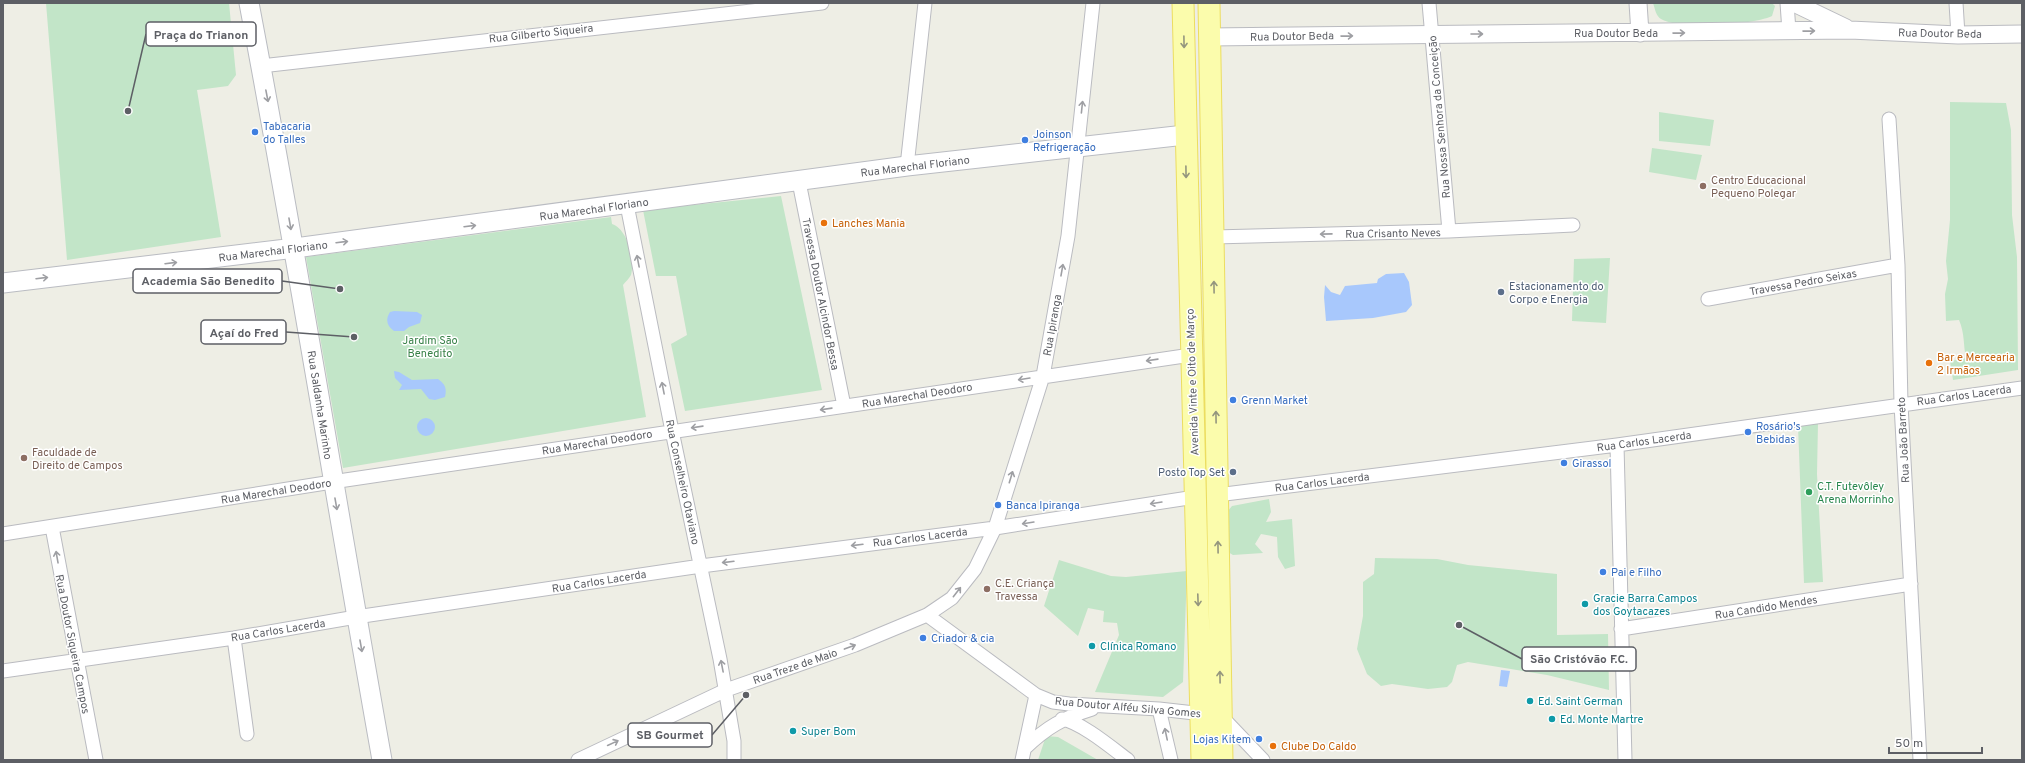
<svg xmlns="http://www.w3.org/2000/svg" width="2025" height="763" font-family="Overpass,sans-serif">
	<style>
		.green { fill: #c2e5c8 }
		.water { fill: #a8c8fc }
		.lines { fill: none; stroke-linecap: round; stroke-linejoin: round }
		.minor-casing { stroke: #babbc0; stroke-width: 15 }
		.tertiary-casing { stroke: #babbc0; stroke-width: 19 }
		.secondary-casing { stroke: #babcc2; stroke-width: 21 }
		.primary-casing { stroke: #ecdd60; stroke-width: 23 }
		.minor { stroke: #fff; stroke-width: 13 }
		.tertiary { stroke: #fff; stroke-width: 17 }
		.secondary { stroke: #fff; stroke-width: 19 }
		.primary { stroke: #fbfcac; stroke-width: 21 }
		.oneway { stroke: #9e9fa3 }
		.oneway2 { stroke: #94967e }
		.shop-dot { fill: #3f7fe0; stroke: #fff; stroke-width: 1.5 }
		.education-dot { fill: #8d6e63; stroke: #fff; stroke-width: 1.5 }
		.food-dot { fill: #e8710a; stroke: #fff; stroke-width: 1.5 }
		.service-dot { fill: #5c6f8a; stroke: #fff; stroke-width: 1.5 }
		.leisure-dot { fill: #2e9e5b; stroke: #fff; stroke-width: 1.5 }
		.culture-dot { fill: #0f9aa8; stroke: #fff; stroke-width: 1.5 }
		.labels { text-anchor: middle; stroke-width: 3; stroke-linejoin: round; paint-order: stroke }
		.street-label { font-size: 11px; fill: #5d5f65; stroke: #fff }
		.shop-label { font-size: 11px; fill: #366cbe; stroke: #fff; text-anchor: start }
		.education-label { font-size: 11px; fill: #785e54; stroke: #fff; text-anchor: start }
		.food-label { font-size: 11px; fill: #c56008; stroke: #fff; text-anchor: start }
		.service-label { font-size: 11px; fill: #4e5e75; stroke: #fff; text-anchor: start }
		.park-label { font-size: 11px; fill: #388148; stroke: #fff }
		.leisure-label { font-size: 11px; fill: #27864d; stroke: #fff; text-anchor: start }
		.culture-label { font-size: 11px; fill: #0d838f; stroke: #fff; text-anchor: start }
		.leader { fill: none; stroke: #5d5f65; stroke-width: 1.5 }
		.callout-dot { fill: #5d5f65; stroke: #fff; stroke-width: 1.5 }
		.callout { fill: #fff; stroke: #5d5f65; stroke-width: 1.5 }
		.callout-label { font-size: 12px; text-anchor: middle; font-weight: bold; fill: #5d5f65 }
	</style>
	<rect width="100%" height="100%" fill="#eeeee5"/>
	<path class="green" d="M 46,3 L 229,3 L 236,75 L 228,86 L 197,90 L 221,237 L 67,260 Z
		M 1653,3 L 1772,3 L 1775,6 L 1772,16 C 1754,25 1678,30 1661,19 C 1656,16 1655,9 1653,3 Z
		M 1950,102 L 2006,103 L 2011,130 L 2012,215 L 2017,257 L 2018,370 L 1953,380 L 1950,361 L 1966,358 C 1963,344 1965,334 1959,320 L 1946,321 L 1945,294 L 1948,279 L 1946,261 L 1950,220 Z
		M 1659,112 L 1714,120 L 1710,146 L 1659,141 Z
		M 1652,148 L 1702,155 L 1696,180 L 1649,172 Z
		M 781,196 L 822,390 L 685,411 L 671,344 L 687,335 L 676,276 L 656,276 L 643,210 Z
		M 611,217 L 612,224 C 628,229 635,261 631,275 C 629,279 625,282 623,285 L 646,417 L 343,468 L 306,257 Z
		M 1610,258 L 1606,323 L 1572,321 L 1574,259 Z
		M 1818,423 L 1817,474 L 1823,582 L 1804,583 L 1798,426 Z
		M 1269,499 L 1271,512 L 1266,522 L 1292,519 L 1295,566 L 1285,569 L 1278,557 L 1277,537 L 1261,534 L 1255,544 L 1263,553 L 1233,555 L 1228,552 L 1227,512 L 1232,506 Z
		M 1375,558 L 1437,559 L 1468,565 L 1557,574 L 1557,635 L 1608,634 L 1609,690 L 1547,675 L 1468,662 L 1457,665 L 1452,682 L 1447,687 L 1428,689 L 1392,684 L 1381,686 L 1367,674 L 1357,649 L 1363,616 L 1363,582 L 1374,574 Z
		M 1059,560 L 1111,576 L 1126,577 L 1187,571 L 1183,682 L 1163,697 L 1095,692 L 1119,635 L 1117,623 L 1103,622 L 1104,611 L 1088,608 L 1078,636 L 1044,606 Z
		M 1046,736 L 1058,737 L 1098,760 L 1038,760 Z"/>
	<path class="water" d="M 1404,273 L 1409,282 L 1412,305 L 1406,312 L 1373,318 L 1326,321 L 1324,297 L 1325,285 L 1331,292 L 1340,295 L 1345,286 L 1377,283 L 1378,279 L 1386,274 Z
		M 394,311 L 417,312 L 422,315 L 420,323 L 409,327 L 404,331 L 394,331 C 387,326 385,320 390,312 Z
		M 394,371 L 399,372 L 412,380 L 438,379 C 445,384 447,388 445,397 L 435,400 L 429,399 L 421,389 L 399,390 L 402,385 L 395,378 Z
		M417 427a9 9 0 1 1 18 0a9 9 0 1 1-18 0Z
		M 1501,670 L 1510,671 L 1507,687 L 1499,686 Z"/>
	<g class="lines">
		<defs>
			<path id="minor" d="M 1429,3 L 1449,231
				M 1787,3 L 1789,31
				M 1956,3 L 1958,35
				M 261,66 L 822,3
				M 1889,119 L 1898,265 L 1901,404 L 1920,760
				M 907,166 L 925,3
				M 799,182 L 844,406
				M 627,205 L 672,431 L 720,659 L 734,741 L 734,760
				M 1214,237 L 1449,231 L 1573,225
				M 1708,299 L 1898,265
				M 1617,445 L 1625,760
				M 1217,495 L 1617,445 L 2022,388
				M 52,527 L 96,760
				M 3,534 L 332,482 L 1191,355
				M 927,615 L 1036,695 L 1053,702 L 1069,704 L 1159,709 L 1221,716 L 1263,760
				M 1621,629 L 1911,584
				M 234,638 L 247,734
				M 3,671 L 234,638 L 356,617 L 701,566 L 995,528 L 1195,497
				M 1159,709 L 1171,760
				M 1062,719 C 1081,722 1112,748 1128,760
				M 1025,748 C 1047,727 1063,718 1092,709
				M 578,760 L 726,690 L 855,645 L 927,615 L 952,598 L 975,569 L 995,528 L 1043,376 L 1068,236 L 1093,3
				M 1022,760 L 1036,695"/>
			<path id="tertiary" d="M 1638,3 L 1640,33
				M 1794,3 L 1846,28
				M 1210,37 L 1850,30 L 1958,35 L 2022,34"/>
			<path id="secondary" d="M 249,3 C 297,255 337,508 382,760
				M 3,283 L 295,248 L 907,166 L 1185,135"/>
			<path id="primary" d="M 1183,3 L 1202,760
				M 1209,3 L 1222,760"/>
		</defs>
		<use href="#minor" class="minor-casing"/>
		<use href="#tertiary" class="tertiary-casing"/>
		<use href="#secondary" class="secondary-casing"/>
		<use href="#primary" class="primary-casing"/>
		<use href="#minor" class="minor"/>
		<use href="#tertiary" class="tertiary"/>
		<use href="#secondary" class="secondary"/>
		<use href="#primary" class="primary"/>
	</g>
	<defs><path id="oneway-shaft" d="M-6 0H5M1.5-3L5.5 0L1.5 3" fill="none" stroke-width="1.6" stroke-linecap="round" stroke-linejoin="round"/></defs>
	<g class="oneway">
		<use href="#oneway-shaft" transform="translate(1809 31) rotate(-1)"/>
		<use href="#oneway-shaft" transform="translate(1679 33) rotate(-1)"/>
		<use href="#oneway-shaft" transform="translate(1477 34)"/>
		<use href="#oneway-shaft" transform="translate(1347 36) rotate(-1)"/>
		<use href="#oneway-shaft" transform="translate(267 96) rotate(79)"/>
		<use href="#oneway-shaft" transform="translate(1082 107) rotate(-84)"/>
		<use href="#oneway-shaft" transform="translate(290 224) rotate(80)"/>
		<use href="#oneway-shaft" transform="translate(470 226) rotate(-7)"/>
		<use href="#oneway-shaft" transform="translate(1326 234) rotate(179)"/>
		<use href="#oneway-shaft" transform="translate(342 242) rotate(-7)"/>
		<use href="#oneway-shaft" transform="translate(638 261) rotate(-101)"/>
		<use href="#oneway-shaft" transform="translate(171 263) rotate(-7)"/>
		<use href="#oneway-shaft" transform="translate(1062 270) rotate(-80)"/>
		<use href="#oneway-shaft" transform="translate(42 278) rotate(-7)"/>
		<use href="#oneway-shaft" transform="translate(1152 360) rotate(172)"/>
		<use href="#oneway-shaft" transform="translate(1024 379) rotate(171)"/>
		<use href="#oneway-shaft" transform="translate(663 388) rotate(-101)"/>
		<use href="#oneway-shaft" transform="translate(826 409) rotate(172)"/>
		<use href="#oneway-shaft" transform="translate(697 427) rotate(172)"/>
		<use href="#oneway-shaft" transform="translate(1011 477) rotate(-73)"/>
		<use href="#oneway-shaft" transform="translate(1156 503) rotate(171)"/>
		<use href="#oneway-shaft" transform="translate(336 504) rotate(80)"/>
		<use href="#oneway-shaft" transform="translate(1028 523) rotate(171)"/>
		<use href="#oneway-shaft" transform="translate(857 545) rotate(173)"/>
		<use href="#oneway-shaft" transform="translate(57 557) rotate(-100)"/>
		<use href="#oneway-shaft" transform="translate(728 562) rotate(173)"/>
		<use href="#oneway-shaft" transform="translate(957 592) rotate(-52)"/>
		<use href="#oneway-shaft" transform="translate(361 646) rotate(80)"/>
		<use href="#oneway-shaft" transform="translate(850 647) rotate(-20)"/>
		<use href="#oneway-shaft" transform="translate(722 666) rotate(-101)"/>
		<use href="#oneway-shaft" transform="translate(1166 734) rotate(-102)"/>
		<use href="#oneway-shaft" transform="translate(613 743) rotate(-25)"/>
	</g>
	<g class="oneway2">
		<use href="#oneway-shaft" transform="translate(1184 42) rotate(89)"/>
		<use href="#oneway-shaft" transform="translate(1186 172) rotate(89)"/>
		<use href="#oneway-shaft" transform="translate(1214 287) rotate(-91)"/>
		<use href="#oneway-shaft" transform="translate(1216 417) rotate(-91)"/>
		<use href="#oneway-shaft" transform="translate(1218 547) rotate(-91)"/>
		<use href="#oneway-shaft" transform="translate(1198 600) rotate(88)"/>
		<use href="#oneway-shaft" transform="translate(1220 677) rotate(-91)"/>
	</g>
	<g class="shop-dot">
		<circle cx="255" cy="132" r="4"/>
		<circle cx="1025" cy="140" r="4"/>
		<circle cx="1233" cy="400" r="4"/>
		<circle cx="1748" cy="432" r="4"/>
		<circle cx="1564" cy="463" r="4"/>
		<circle cx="998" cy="505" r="4"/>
		<circle cx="1603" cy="572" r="4"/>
		<circle cx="923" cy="638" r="4"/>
		<circle cx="1259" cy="739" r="4"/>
	</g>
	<g class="education-dot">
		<circle cx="1703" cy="186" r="4"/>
		<circle cx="24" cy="458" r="4"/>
		<circle cx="987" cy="589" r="4"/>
	</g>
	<g class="food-dot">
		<circle cx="824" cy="223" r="4"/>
		<circle cx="1929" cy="363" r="4"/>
		<circle cx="1273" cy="746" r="4"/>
	</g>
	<g class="service-dot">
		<circle cx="1501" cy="292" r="4"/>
		<circle cx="1233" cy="472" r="4"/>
	</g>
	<circle class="leisure-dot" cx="1809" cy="492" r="4"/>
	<g class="culture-dot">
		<circle cx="1585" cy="604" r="4"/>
		<circle cx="1092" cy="646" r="4"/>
		<circle cx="1530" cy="701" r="4"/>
		<circle cx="1552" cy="719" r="4"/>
		<circle cx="793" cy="731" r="4"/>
	</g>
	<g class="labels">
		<g class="street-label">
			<text transform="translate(541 33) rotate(-6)" y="4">Rua Gilberto Siqueira</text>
			<text x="1616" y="37">Rua Doutor Beda</text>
			<text transform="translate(1940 33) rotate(1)" y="4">Rua Doutor Beda</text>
			<text transform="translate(1292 36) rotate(-1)" y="4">Rua Doutor Beda</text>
			<text transform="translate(1439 117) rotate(-95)" y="4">Rua Nossa Senhora da Conceição</text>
			<text transform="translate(915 166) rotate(-7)" y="4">Rua Marechal Floriano</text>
			<text transform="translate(594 209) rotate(-8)" y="4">Rua Marechal Floriano</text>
			<text transform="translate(1393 233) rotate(-1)" y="4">Rua Crisanto Neves</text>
			<text transform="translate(273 251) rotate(-7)" y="4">Rua Marechal Floriano</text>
			<text transform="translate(1803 282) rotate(-10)" y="4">Travessa Pedro Seixas</text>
			<text transform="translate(821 294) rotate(79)" y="4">Travessa Doutor Alcindor Bessa</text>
			<text transform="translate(1052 325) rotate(-80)" y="4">Rua Ipiranga</text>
			<text transform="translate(1192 382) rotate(-92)" y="4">Avenida Vinte e Oito de Março</text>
			<text transform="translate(917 395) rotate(-9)" y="4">Rua Marechal Deodoro</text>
			<text transform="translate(1964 395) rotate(-8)" y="4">Rua Carlos Lacerda</text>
			<text transform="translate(320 405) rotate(81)" y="4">Rua Saldanha Marinho</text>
			<text transform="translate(1903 440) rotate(-93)" y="4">Rua João Barreto</text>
			<text transform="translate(1644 441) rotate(-8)" y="4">Rua Carlos Lacerda</text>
			<text transform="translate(597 442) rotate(-9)" y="4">Rua Marechal Deodoro</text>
			<text transform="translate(683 482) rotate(78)" y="4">Rua Conselheiro Otaviano</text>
			<text transform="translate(1322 482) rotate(-7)" y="4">Rua Carlos Lacerda</text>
			<text transform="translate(276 491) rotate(-9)" y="4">Rua Marechal Deodoro</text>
			<text transform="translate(920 537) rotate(-7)" y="4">Rua Carlos Lacerda</text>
			<text transform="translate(599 581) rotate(-9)" y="4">Rua Carlos Lacerda</text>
			<text transform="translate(1766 607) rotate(-9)" y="4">Rua Candido Mendes</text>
			<text transform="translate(278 630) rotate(-9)" y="4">Rua Carlos Lacerda</text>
			<text transform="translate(73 644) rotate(79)" y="4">Rua Doutor Siqueira Campos</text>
			<text transform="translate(795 666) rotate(-19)" y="4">Rua Treze de Maio</text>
			<text transform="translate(1128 707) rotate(5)" y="4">Rua Doutor Alféu Silva Gomes</text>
		</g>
		<g class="shop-label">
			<text x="263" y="130">Tabacaria<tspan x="263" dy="13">do Talles</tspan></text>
			<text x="1033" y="138">Joinson<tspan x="1033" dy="13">Refrigeração</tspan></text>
			<text x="1241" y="404">Grenn Market</text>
			<text x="1756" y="430">Rosário's<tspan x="1756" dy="13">Bebidas</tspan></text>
			<text x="1572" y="467">Girassol</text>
			<text x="1006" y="509">Banca Ipiranga</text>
			<text x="1611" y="576">Pai e Filho</text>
			<text x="931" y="642">Criador &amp; cia</text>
			<text x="1251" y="743" text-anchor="end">Lojas Kitem</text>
		</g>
		<g class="education-label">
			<text x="1711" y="184">Centro Educacional<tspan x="1711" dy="13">Pequeno Polegar</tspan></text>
			<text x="32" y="456">Faculdade de<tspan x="32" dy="13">Direito de Campos</tspan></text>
			<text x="995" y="587">C.E. Criança<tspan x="995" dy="13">Travessa</tspan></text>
		</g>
		<g class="food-label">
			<text x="832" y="227">Lanches Mania</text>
			<text x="1937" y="361">Bar e Mercearia<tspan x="1937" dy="13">2 Irmãos</tspan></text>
			<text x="1281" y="750">Clube Do Caldo</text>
		</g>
		<g class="service-label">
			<text x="1509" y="290">Estacionamento do<tspan x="1509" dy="13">Corpo e Energia</tspan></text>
			<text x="1225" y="476" text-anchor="end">Posto Top Set</text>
		</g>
		<g class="park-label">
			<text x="430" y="344">Jardim São<tspan x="430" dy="13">Benedito</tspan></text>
		</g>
		<g class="leisure-label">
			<text x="1817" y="490">C.T. Futevôley<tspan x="1817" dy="13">Arena Morrinho</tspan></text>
		</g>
		<g class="culture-label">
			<text x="1593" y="602">Gracie Barra Campos<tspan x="1593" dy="13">dos Goytacazes</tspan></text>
			<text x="1100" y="650">Clínica Romano</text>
			<text x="1538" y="705">Ed. Saint German</text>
			<text x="1560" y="723">Ed. Monte Martre</text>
			<text x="801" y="735">Super Bom</text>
		</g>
	</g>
	<path class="leader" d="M128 111L146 34M340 289L282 281M354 337L286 332M1459 625L1522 659M746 695L712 735"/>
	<g class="callout-dot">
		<circle cx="128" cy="111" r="4"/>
		<circle cx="340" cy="289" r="4"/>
		<circle cx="354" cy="337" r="4"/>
		<circle cx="1459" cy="625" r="4"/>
		<circle cx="746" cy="695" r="4"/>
	</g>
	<g class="callout">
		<rect x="146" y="22" width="110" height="24" rx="4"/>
		<rect x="133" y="269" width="149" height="24" rx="4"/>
		<rect x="201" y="320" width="85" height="24" rx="4"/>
		<rect x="1522" y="647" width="114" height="24" rx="4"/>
		<rect x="628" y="723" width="84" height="24" rx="4"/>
	</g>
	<g class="callout-label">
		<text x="201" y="39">Praça do Trianon</text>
		<text x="208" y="285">Academia São Benedito</text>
		<text x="244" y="337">Açaí do Fred</text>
		<text x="1579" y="663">São Cristóvão F.C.</text>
		<text x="670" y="739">SB Gourmet</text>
	</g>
	<rect width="2025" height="763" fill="none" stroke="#5d5f65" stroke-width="8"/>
	<path d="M1889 747v6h93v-6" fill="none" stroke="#5d5f65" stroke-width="2"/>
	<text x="1895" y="747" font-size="12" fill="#5d5f65" stroke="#ffffff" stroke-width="3" paint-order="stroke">50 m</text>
</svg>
